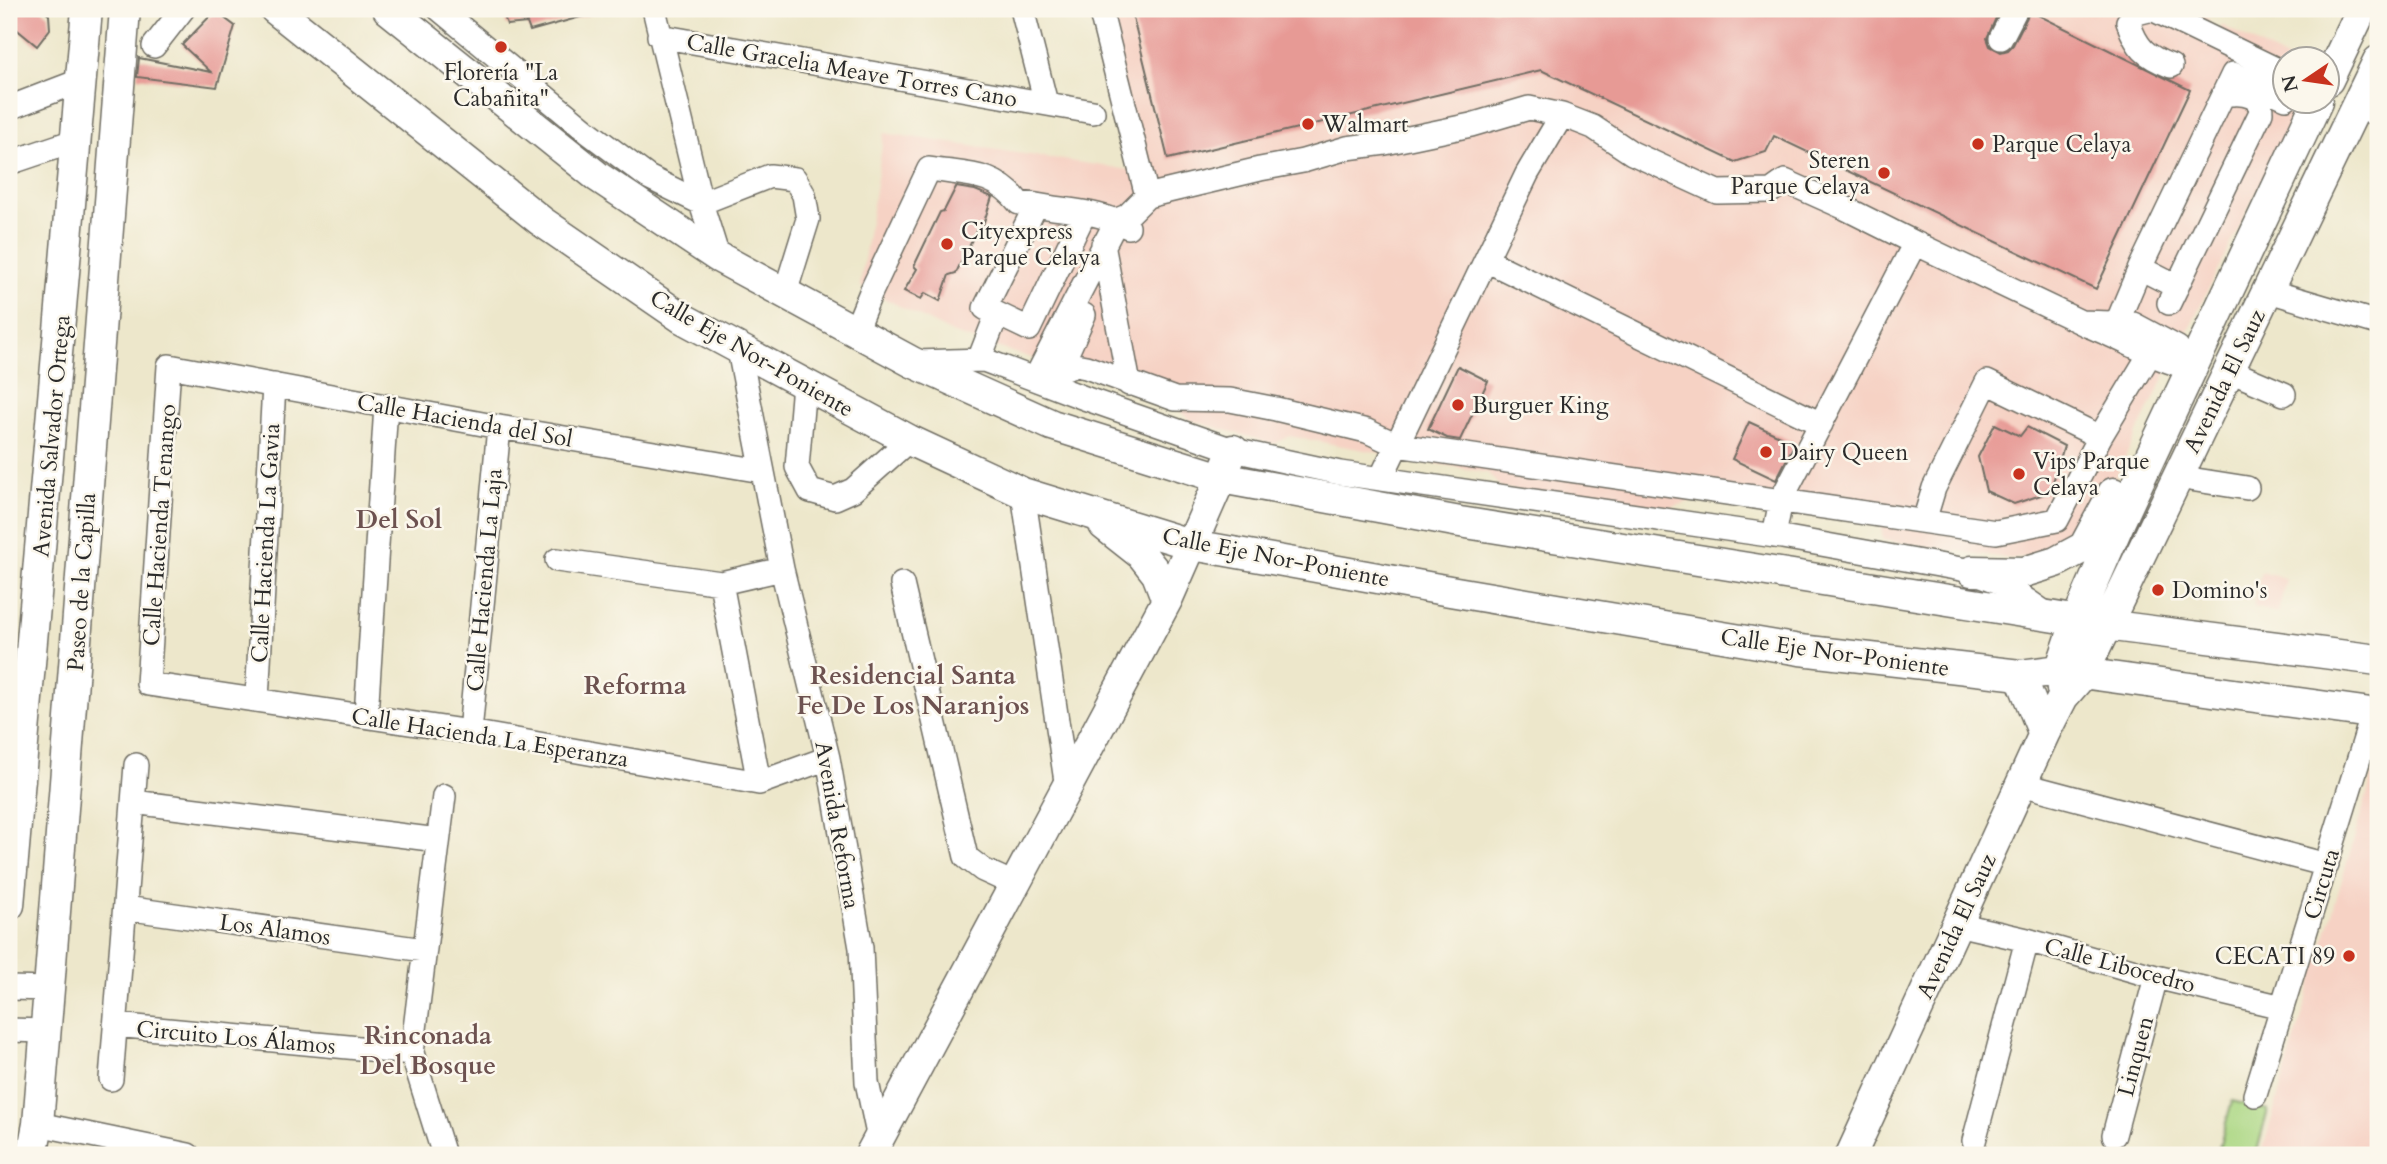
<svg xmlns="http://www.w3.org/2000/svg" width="2387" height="1164" font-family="Cardo,serif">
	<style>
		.built { fill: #f6d2c4 }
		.green { fill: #abd783; stroke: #6b8157; stroke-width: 2 }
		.building { fill: #e79a95 }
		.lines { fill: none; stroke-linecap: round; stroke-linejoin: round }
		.minor-casing { stroke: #6f6d63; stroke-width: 26 }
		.major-casing { stroke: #6f6d63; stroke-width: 33 }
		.minor { stroke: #fff; stroke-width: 23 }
		.major { stroke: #fff; stroke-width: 30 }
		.poi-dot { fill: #c8321e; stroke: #fbf7ec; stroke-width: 2.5 }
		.labels { text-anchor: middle; stroke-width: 5; stroke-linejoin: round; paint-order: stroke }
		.street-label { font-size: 23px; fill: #2b2b2b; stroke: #fbf7ec }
		.poi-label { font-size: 23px; fill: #2b2b2b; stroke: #fbf7ec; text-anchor: start }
		.quarter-label { font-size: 26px; font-weight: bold; fill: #6d5250; stroke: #fbf7ec }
	</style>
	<rect width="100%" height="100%" fill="#fbf7ec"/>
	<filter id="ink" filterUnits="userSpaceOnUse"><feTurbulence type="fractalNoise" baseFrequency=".0143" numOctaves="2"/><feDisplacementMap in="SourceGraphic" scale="14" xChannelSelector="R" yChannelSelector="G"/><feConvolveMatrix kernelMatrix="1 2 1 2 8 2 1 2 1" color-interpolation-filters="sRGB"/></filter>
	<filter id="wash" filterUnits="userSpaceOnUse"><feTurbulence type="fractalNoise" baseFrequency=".00686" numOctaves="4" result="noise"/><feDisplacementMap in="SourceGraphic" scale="28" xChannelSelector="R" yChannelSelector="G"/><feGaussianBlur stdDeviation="1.57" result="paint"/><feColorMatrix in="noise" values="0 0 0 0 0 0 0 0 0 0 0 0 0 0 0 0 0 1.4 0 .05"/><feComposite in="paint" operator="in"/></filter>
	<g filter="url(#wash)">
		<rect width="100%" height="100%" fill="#ede7cb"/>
		<path class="built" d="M 1090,9 L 2189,9 L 2210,19 L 2206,26 L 2219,32 L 2222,25 L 2286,59 L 2286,102 L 2301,102 L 2094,520 L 2078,539 L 2050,553 L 2013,559 L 1883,540 L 1880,523 L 1708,496 L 1662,510 L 1501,488 L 1488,473 L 1289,436 L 1274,444 L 1190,420 L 1168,400 L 954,334 L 860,286 L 884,133 L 1130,170 Z
			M 2261,572 L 2286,579 L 2278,613 L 2253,607 Z
			M 2378,757 L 2378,1155 L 2261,1155 Z"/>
		<path class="green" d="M 2232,1101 L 2268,1110 L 2256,1155 L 2217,1155 Z"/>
		<g id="blocks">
			<path class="building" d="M 9,9 L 42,9 L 49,15 L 50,29 L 37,46 L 9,23 Z
				M 502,9 L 595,9 L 595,13 L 530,31 L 527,23 L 507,25 Z
				M 1131,9 L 2000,9 L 1987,38 L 1990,46 L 2001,52 L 2008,50 L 2013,45 L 2030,11 L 2190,90 L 2096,289 L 1774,136 L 1766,152 L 1735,162 L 1541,70 L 1168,159 Z
				M 215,11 L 235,26 L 217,87 L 137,77 L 139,58 L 211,72 L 182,45 Z
				M 956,187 L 975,190 L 992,197 L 981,231 L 977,229 L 956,273 L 949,275 L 940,301 L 925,293 L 921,299 L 904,291 L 917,269 L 914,266 L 940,212 L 944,211 Z
				M 1458,366 L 1488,381 L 1460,440 L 1447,438 L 1428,429 Z
				M 1749,422 L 1795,443 L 1776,480 L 1732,459 Z
				M 1995,424 L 2020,436 L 2027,427 L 2064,446 L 2050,492 L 2014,504 L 1986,491 L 1978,457 Z"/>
		</g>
	</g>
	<g filter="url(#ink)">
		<use href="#blocks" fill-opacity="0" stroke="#6f6d63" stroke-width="2"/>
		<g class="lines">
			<defs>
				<path id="minor" d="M 439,9 L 588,132 L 648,177 L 701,203 L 770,176 L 795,179 L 804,195 L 808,219 L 785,293
					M 654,9 L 701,203 L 718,257
					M 1022,9 L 1046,103
					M 1100,9 L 1147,196
					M 2152,9 L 2286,74
					M 2153,9 L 2137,13 L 2128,22 C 2137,48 2145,56 2171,66
					M 659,36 L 1093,112
					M 2001,38 L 2016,9
					M 154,46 L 183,9
					M 9,108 L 82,80
					M 2355,109 L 2378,113
					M 1562,115 L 1593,127 L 1632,153 L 1717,192 L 1771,191 L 1785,181 L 1843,207 L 1915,243 L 1781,500 L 1774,536
					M 9,163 L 77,140
					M 1084,214 L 1029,329 L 985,308 L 1036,205 C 1065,211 1102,211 1128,227
					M 1915,243 L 2089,326 C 2124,339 2155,360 2191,368
					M 1103,244 L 1129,384
					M 1486,260 L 1821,424
					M 2140,268 L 2177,287
					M 2269,291 L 2378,323
					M 2169,303 L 2261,112 C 2261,96 2245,93 2232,94
					M 2081,322 L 2112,323 L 2119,318 L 2140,268 L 2233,74 L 2286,98
					M 2103,330 L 2133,324 L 2178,348 L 2191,368
					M 855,331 L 871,292 L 929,169 C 966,175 994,171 1019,203 L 1036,205
					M 739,350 L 782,569 L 828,758 L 861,948 L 867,1082 L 879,1139
					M 979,360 L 997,314
					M 916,362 L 984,360 L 1087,399 L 1233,450 L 1340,473 L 1782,537 L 1972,571 L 2002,583 L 2045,613
					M 2228,370 L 2284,394
					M 1058,372 L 1075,365 L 1086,367 L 1175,399 L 1230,400 L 1276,409 L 1367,431 L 1397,445 L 1996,532 L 2057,520 L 2100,437 L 2150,354
					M 1035,379 L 1117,220 L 1127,216 L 1147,196 L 1260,169 L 1303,161 L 1347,148 L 1385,143 L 1471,125 L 1529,108 L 1562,115 L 1527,174 L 1381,478
					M 1055,380 L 1084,315
					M 804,384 L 797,467 L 810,491 L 835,498 L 853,490 L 909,440
					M 762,471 L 499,427 L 169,366 L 148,684 L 470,732 L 759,783 L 828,758
					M 2177,477 L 2247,488
					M 1023,493 L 1067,788
					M 1924,521 L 1934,488 L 1987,382 L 2100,437
					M 557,560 L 721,583 L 782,569
					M 721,583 L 759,783
					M 902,584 L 966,857 L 983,870 L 1016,885
					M 257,700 L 274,385
					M 366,716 L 386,406
					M 470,732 L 499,427
					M 2021,784 L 2327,865
					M 444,796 L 412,1053 L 444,1155
					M 133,802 L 438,840
					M 125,908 L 424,950
					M 1957,924 L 2027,940 L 2156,977 L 2282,1007
					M 9,988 L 49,989
					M 115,1025 L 412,1053
					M 9,1030 L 45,1031
					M 111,1079 L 136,765
					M 2255,1095 L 2373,713
					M 38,1124 L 188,1155
					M 2114,1135 L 2156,977
					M 1974,1141 L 2027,940"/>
				<path id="major" d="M 275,9 L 541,221 L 682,318 L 909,440 L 1023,493 L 1193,545 L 1450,591 L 1800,650 L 2020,675 L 2060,670 L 2378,714
					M 388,9 L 598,177 L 718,257 L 912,362 L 1052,425 L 1221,478 L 1460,522 L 2105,625 L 2378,660
					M 2328,80 L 2362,9
					M 1104,525 L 1142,555 L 1157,574 L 1167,600
					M 1972,571 L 2024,572 L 2056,562 L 2084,547 L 2113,493
					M 2020,675 L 2044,734
					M 2062,689 L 2060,670 L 2077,620 L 2121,519 L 2317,102
					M 9,905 L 87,9
					M 32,1155 L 38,1124 L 49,989 L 125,9
					M 870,1155 L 1167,600 L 1233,450
					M 1851,1155 L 2044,734 L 2063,697 L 2083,674 L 2378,61"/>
			</defs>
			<use href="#minor" class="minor-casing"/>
			<use href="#major" class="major-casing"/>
			<use href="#minor" class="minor"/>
			<use href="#major" class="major"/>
		</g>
	</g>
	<g class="poi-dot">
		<circle cx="501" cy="47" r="7"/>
		<circle cx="1308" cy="124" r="7"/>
		<circle cx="1978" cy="144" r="7"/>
		<circle cx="1884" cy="173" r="7"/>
		<circle cx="947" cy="244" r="7"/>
		<circle cx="1458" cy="405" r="7"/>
		<circle cx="1766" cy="452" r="7"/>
		<circle cx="2019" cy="474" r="7"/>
		<circle cx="2158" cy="590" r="7"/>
		<circle cx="2349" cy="956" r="7"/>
	</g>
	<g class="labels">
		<g class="street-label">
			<text transform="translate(852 70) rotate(10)" y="8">Calle Gracelia Meave Torres Cano</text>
			<text transform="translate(752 353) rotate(30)" y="8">Calle Eje Nor-Poniente</text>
			<text transform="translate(2224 381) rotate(-64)" y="8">Avenida El Sauz</text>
			<text transform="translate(465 420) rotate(10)" y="8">Calle Hacienda del Sol</text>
			<text transform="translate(51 436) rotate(-85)" y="8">Avenida Salvador Ortega</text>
			<text transform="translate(159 525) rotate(-86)" y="8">Calle Hacienda Tenango</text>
			<text transform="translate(265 543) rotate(-87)" y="8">Calle Hacienda La Gavia</text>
			<text transform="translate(1276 557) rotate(11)" y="8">Calle Eje Nor-Poniente</text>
			<text transform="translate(484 580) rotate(-85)" y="8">Calle Hacienda La Laja</text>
			<text transform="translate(81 582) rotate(-86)" y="8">Paseo de la Capilla</text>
			<text transform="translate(1835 652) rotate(8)" y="8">Calle Eje Nor-Poniente</text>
			<text transform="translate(490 737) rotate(9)" y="8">Calle Hacienda La Esperanza</text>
			<text transform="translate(838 825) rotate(80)" y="8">Avenida Reforma</text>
			<text transform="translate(2321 884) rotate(-73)" y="8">Circuta</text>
			<text transform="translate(1956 926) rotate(-65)" y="8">Avenida El Sauz</text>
			<text transform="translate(275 929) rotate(8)" y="8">Los Alamos</text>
			<text transform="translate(2120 965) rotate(15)" y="8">Calle Libocedro</text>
			<text transform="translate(236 1037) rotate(5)" y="8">Circuito Los Álamos</text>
			<text transform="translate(2135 1056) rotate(-75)" y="8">Linquen</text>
		</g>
		<g class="poi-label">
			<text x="501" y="80" text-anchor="middle">Florería "La<tspan x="501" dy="26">Cabañita"</tspan></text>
			<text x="1322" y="132">Walmart</text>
			<text x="1992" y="152">Parque Celaya</text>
			<text x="1870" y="168" text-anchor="end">Steren<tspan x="1870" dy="26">Parque Celaya</tspan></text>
			<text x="961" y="239">Cityexpress<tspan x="961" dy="26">Parque Celaya</tspan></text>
			<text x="1472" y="413">Burguer King</text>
			<text x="1780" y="460">Dairy Queen</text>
			<text x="2033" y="469">Vips Parque<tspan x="2033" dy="26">Celaya</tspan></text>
			<text x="2172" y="598">Domino's</text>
			<text x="2335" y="964" text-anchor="end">CECATI 89</text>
		</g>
		<g class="quarter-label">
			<text x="399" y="528">Del Sol</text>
			<text x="913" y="684">Residencial Santa<tspan x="913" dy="30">Fe De Los Naranjos</tspan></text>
			<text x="635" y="694">Reforma</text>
			<text x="428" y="1044">Rinconada<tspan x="428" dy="30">Del Bosque</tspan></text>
		</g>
	</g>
	<rect width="2387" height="1164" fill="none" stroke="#fbf7ec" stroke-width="35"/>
	<g transform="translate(2306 80) rotate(257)"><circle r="33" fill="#fbf7ec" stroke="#a8a59f" stroke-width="2"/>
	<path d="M0-5L12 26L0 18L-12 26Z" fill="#c8321e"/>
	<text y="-10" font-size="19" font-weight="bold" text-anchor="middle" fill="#2b2b2b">N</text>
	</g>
</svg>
